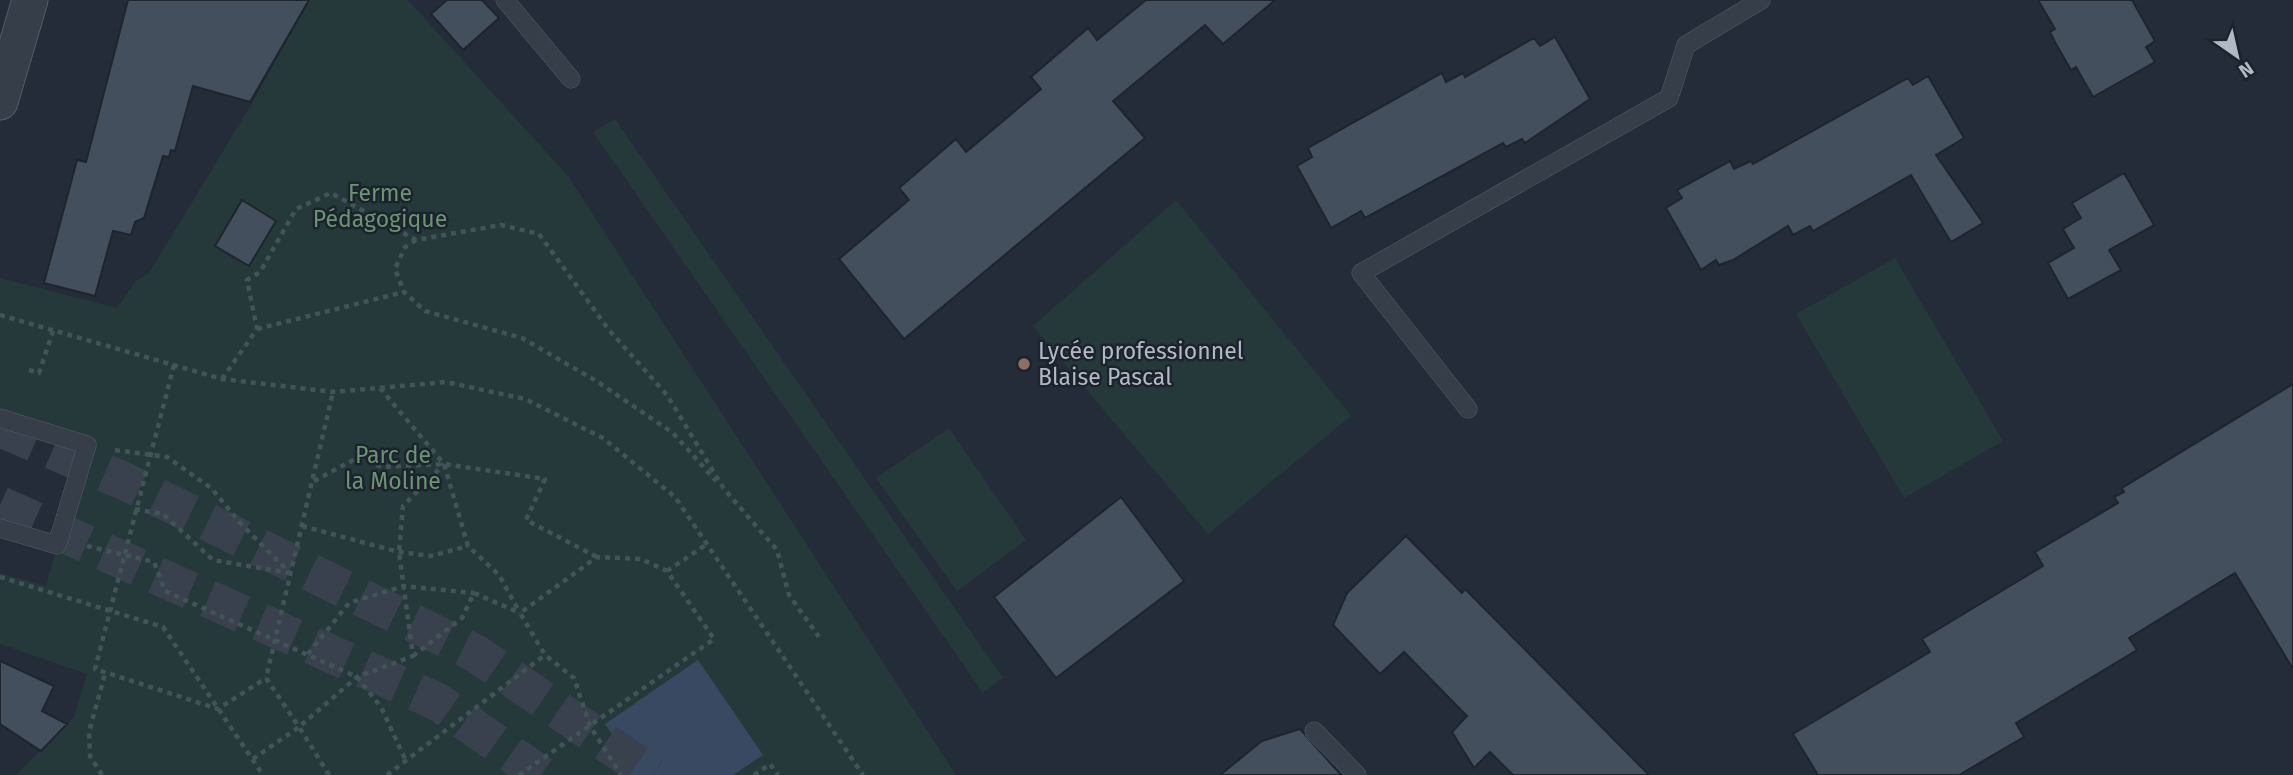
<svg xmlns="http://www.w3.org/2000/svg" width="2293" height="775" font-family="'Fira Sans',sans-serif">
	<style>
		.green { fill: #26393a }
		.water { fill: #394961 }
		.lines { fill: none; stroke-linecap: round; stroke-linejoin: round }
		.stream { stroke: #394961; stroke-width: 12 }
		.building { fill: #444f5d; stroke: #1e252f; stroke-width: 2 }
		.motorway-tunnel { stroke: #38414d; stroke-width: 38; stroke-dasharray: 38 19; stroke-linecap: butt }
		.service-casing { stroke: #545c67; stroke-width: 19 }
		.minor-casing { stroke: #545c67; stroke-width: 37 }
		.path { stroke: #425457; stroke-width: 4.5; stroke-dasharray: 5 5; stroke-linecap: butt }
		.service { stroke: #363e49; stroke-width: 18 }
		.minor { stroke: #363e49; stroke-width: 35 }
		.education-dot { fill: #8d6e63; stroke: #1c232d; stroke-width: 2.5 }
		.labels { text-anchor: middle; stroke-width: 5; stroke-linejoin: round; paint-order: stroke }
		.park-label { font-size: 23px; fill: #6a9474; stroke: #1c232d }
		.poi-label { font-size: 23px; fill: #b1b9c5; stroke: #1c232d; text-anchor: start }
	</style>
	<rect width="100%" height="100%" fill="#232c38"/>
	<path class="green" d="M 310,0 L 408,0 L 568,176 L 956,775 L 16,775 L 74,717 L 87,674 L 0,644 L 0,573 L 46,586 L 86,445 L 0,415 L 0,278 L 117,308 L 136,281 L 149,273 L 251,105 Z
		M 615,119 L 1003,678 L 983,693 L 593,132 Z
		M 1176,200 L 1351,416 L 1208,534 L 1033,326 Z
		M 1895,258 L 2003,441 L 1904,498 L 1796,314 Z
		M 949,428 L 1026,540 L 957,591 L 876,478 Z"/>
	<path class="water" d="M 698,660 L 763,755 L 733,775 L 641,775 L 605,724 Z"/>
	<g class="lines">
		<path class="stream" d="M 631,775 L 638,770"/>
	</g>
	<path class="building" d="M 128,0 L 309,0 L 250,102 L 193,86 L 175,151 L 171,150 L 169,157 L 163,156 L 144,218 L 135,222 L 131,235 L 113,231 L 95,296 L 44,283 L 77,160 L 86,162 Z
		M 447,0 L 482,0 L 499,18 L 463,50 L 431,14 Z
		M 1146,0 L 1275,0 L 1223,44 L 1205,25 L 1113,101 L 1145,138 L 904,339 L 839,259 L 909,200 L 899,188 L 956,139 L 966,152 L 1041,89 L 1031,77 L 1088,28 L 1097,40 Z
		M 2038,0 L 2132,0 L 2155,41 L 2146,47 L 2155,62 L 2093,97 L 2076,67 L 2071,70 L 2056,44 L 2050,32 L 2055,29 Z
		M 1555,37 L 1590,99 L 1525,143 L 1522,139 L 1506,147 L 1503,143 L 1365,218 L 1361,211 L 1331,228 L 1297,166 L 1312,157 L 1308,148 L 1442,73 L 1446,82 L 1463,73 L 1465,77 L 1534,38 L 1540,46 Z
		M 1928,76 L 1964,138 L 1936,155 L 1983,223 L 1951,242 L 1911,175 L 1813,231 L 1810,226 L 1793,235 L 1788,226 L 1733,260 L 1719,265 L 1716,260 L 1701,270 L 1666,208 L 1682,198 L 1677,190 L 1730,161 L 1734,169 L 1751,161 L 1753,164 L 1908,78 L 1913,85 Z
		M 2124,173 L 2154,225 L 2109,250 L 2121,270 L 2068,299 L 2048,263 L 2074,248 L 2063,229 L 2081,218 L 2072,203 Z
		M 242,200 L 276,221 L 249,266 L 215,246 Z
		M 2293,384 L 2293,669 L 2235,573 L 2129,638 L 2137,650 L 2016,723 L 2024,737 L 1959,775 L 1818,775 L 1793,734 L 1930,652 L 1922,639 L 2043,566 L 2035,552 L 2118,503 L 2114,497 L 2124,492 L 2122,488 Z
		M 1121,497 L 1184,581 L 1056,678 L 994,597 Z
		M 1406,536 L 1462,593 L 1465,589 L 1649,775 L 1513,775 L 1490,752 L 1474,768 L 1452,732 L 1467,716 L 1404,652 L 1380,674 L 1333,625 L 1347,593 Z
		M 0,661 L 54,686 L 42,711 L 67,724 L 41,751 L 0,724 Z
		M 1300,729 L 1341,775 L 1220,775 L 1262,741 Z"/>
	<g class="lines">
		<path class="motorway-tunnel" d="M 0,428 L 124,481 L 475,653 L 653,775
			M 0,505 L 438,702 L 541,775"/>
		<defs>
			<path id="service" d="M 505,0 L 571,79
				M 1468,409 L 1361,273 L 1669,98 L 1686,45 L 1761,0
				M 0,418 L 87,445 L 57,545 L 0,528
				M 1314,731 L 1357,775"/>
			<path id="minor" d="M 0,102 L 30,0"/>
		</defs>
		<use href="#service" class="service-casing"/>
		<use href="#minor" class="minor-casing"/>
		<path class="path" d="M 416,240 L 405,247 L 395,269 L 404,292 L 425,311 L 522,338 L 598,382 L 673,433 L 716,481
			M 0,315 L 222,379 L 333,392 L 446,382 L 525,399 L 603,438 L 675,497 L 863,775
			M 257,329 L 404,292
			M 174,365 L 95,669 L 218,709 L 266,678
			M 29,370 L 39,373 L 53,331
			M 222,379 L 257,329 L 247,280 L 260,272 L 296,209 L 331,193 L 416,240 L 501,225 L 539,234 L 609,330 L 667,395 L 724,489 L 777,550 L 789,595 L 819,637
			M 380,388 L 444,464 L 468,546 L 499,575 L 520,613
			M 115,450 L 167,457 L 211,488 L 242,525 L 291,574
			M 314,481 L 359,457 L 382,467 L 444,464 L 545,479 L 526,520 L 597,557
			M 135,509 L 163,514 L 213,560 L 290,573
			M 302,526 L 399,552 L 431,556 L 468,546
			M 87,546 L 154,562 L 165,591 L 357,677 L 381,707 L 406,761
			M 667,571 L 707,544
			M 0,577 L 163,627 L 263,775
			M 308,654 L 349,603 L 404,586 L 474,593
			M 413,656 L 462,618 L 474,593 L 520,613
			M 253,759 L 299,727 L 266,678 L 333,392
			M 102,775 L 90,756 L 89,732 L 105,674
			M 329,775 L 299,727 L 357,677 L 413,656 L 399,552 L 403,506 L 444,464
			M 387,775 L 545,655
			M 519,775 L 714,639 L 667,571 L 641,559 L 597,557 L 520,613 L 545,655 L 574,678 L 590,726 L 621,775
			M 754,775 L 770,764 L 778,775"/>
		<use href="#service" class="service"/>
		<use href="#minor" class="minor"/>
	</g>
	<circle class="education-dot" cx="1024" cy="364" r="7"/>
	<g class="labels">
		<g class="park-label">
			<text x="380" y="201">Ferme<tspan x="380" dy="26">Pédagogique</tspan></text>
			<text x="393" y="463">Parc de<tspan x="393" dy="26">la Moline</tspan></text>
		</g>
		<g class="poi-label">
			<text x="1038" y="359">Lycée professionnel<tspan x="1038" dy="26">Blaise Pascal</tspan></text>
		</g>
	</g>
	<g transform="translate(2237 56) rotate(146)" stroke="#1c232d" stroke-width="5" paint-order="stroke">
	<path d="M0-5L12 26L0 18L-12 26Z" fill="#b1b9c5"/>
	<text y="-10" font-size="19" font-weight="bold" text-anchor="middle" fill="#b1b9c5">N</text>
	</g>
</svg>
